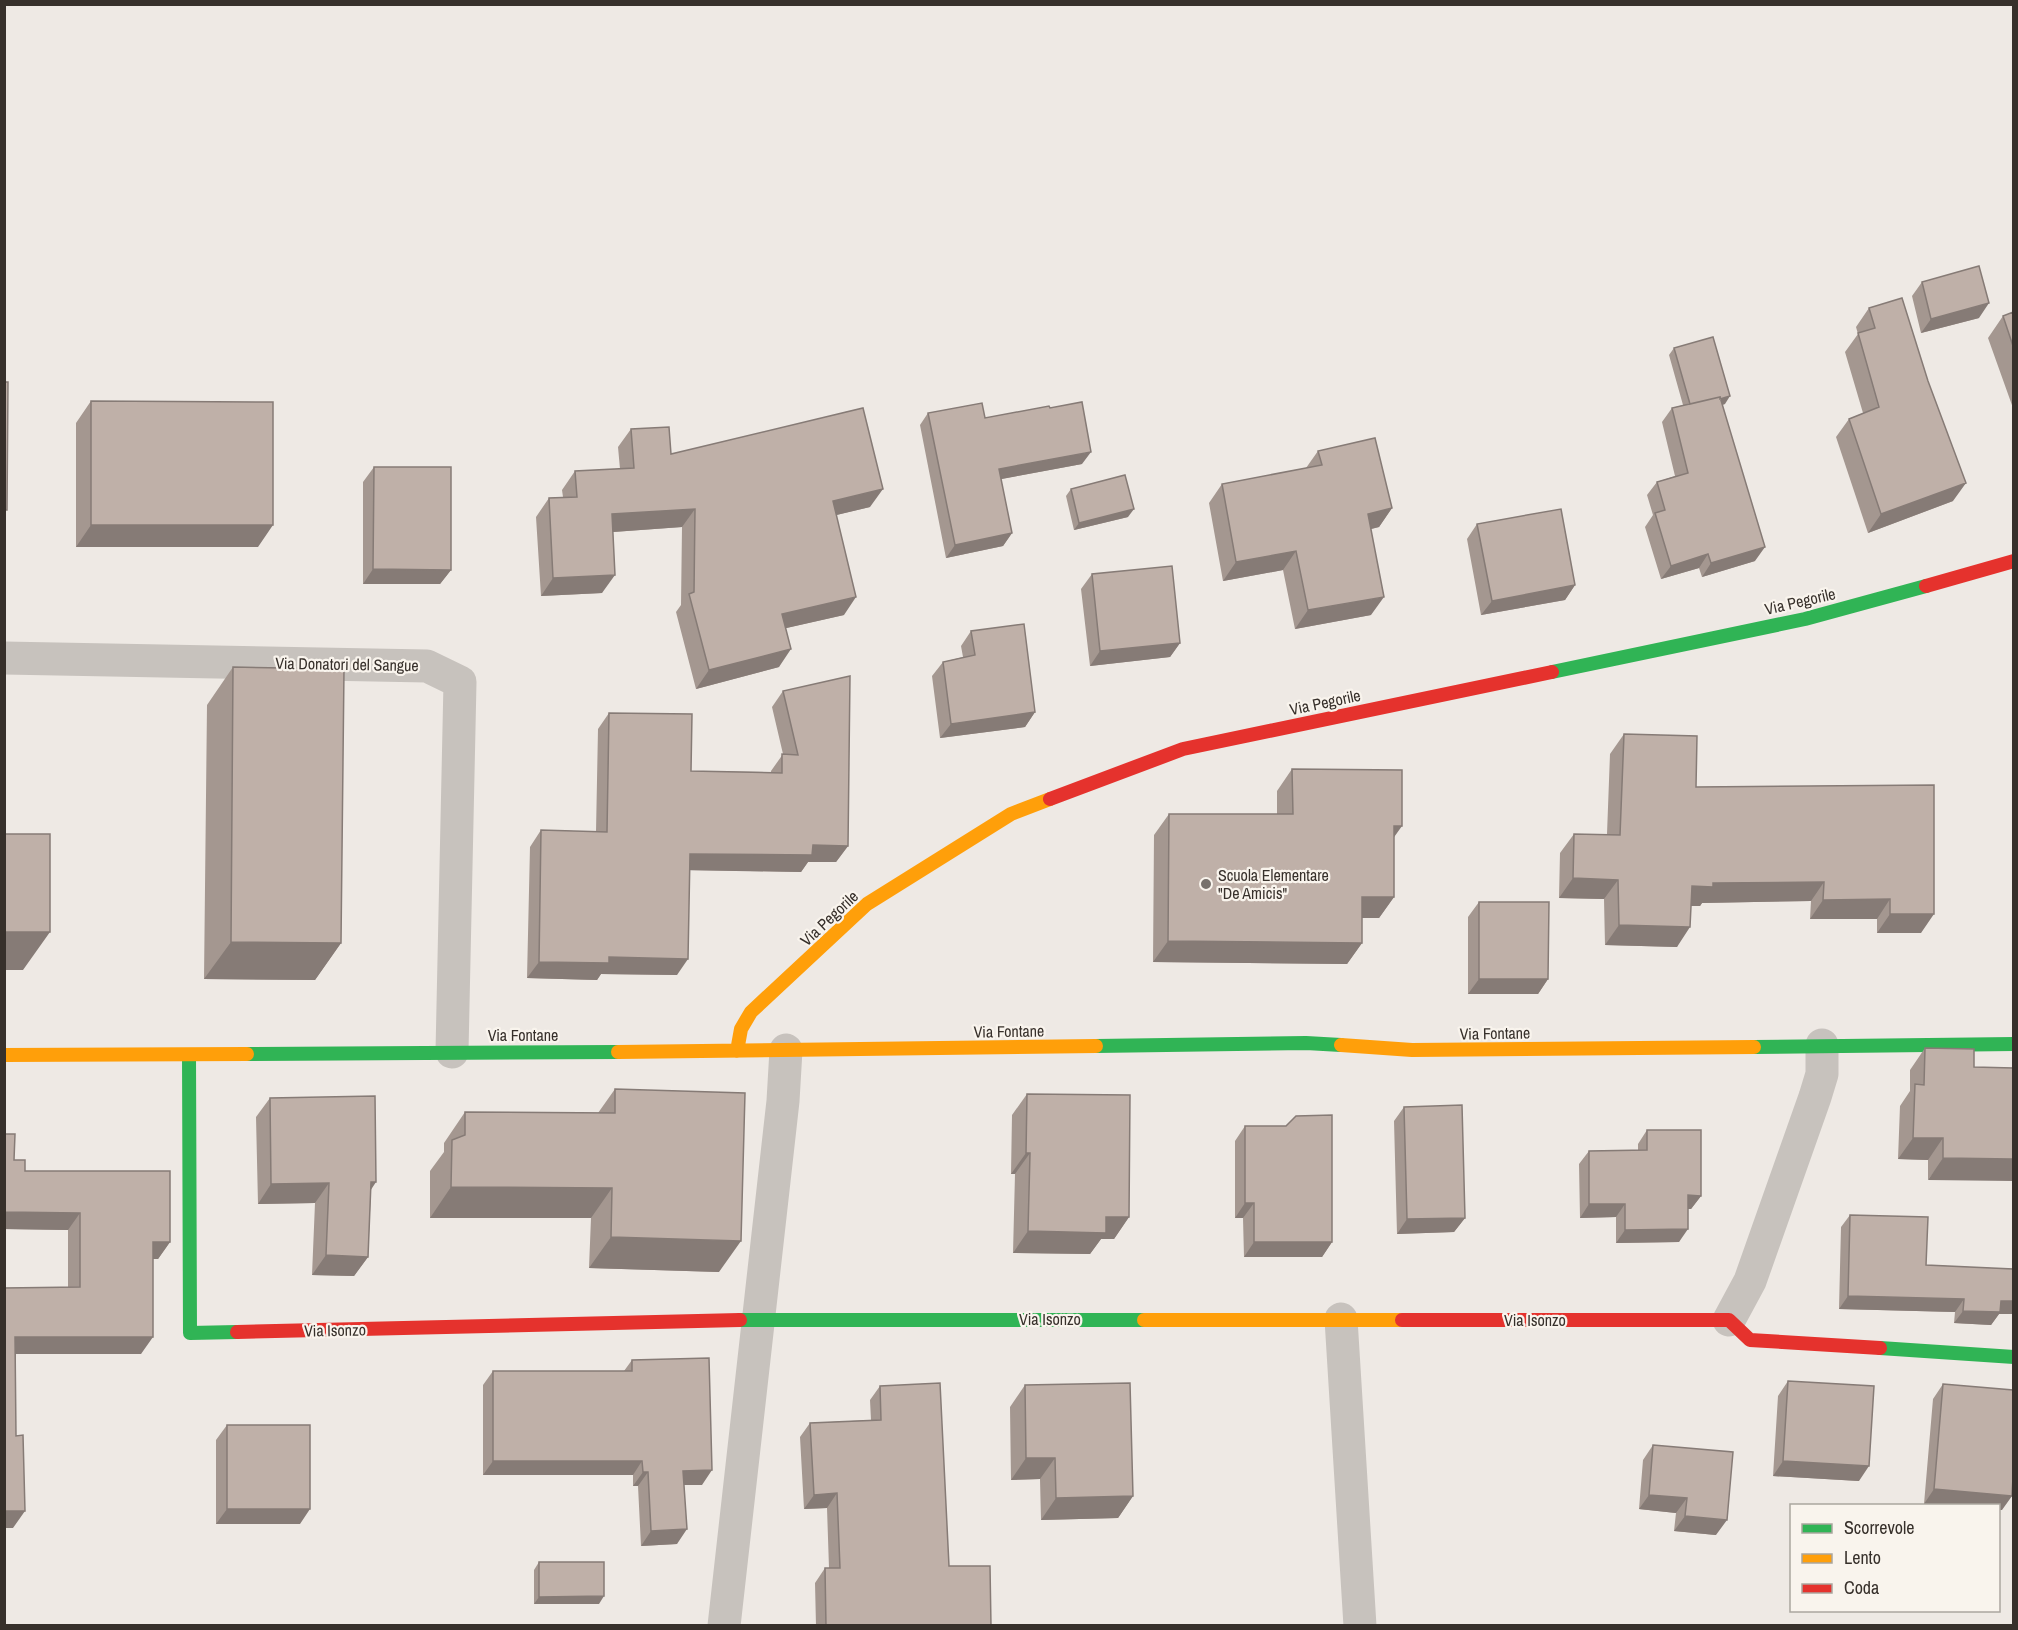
<svg xmlns="http://www.w3.org/2000/svg" width="2018" height="1630" font-family="'Archivo Narrow',sans-serif">
	<style>
		.lines { fill: none; stroke-linecap: round; stroke-linejoin: round }
		.street { stroke: #c7c2bd; stroke-width: 33 }
		.fast { stroke: #30b455; stroke-width: 14 }
		.slow { stroke: #ff9f0a; stroke-width: 14 }
		.jam { stroke: #e5322d; stroke-width: 14 }
		.wall { fill: #a49790 }
		.shaded-wall { fill: #867b76 }
		.building { fill: #bfb0a8; stroke: #867b76; stroke-width: 1.5 }
		.poi-dot { fill: #77716c; stroke: #f9f4ed; stroke-width: 2 }
		.labels { text-anchor: middle; stroke-width: 4.5; stroke-linejoin: round; paint-order: stroke }
		.street-label { font-size: 16px; fill: #37302b; stroke: #f9f4ed }
		.poi-label { font-size: 16px; fill: #37302b; stroke: #f9f4ed; text-anchor: start }
	</style>
	<rect width="100%" height="100%" fill="#eee9e4"/>
	<g class="lines">
		<path class="street" d="M 4,658 L 427,666 L 460,682 L 452,1052
			M 1341,1319 L 1360,1626
			M 1729,1320 L 1750,1281 L 1815,1097 L 1822,1074 L 1822,1045
			M 724,1626 L 783,1101 L 786,1050"/>
		<path class="fast" d="M 1552,672 L 1805,619 L 1926,586
			M 1096,1046 L 1306,1043 L 1341,1045
			M 1754,1047 L 2014,1044
			M 247,1054 L 618,1052
			M 189,1055 L 190,1333 L 237,1332
			M 740,1320 L 1144,1320
			M 1880,1348 L 2014,1357"/>
		<path class="slow" d="M 1341,1045 L 1412,1050 L 1754,1047
			M 737,1051 L 741,1029 L 751,1012 L 867,904 L 1011,814 L 1050,799
			M 618,1052 L 1096,1046
			M 4,1055 L 247,1054
			M 1144,1320 L 1402,1320"/>
		<path class="jam" d="M 1926,586 L 2014,561
			M 1050,799 L 1183,749 L 1552,672
			M 1402,1320 L 1729,1320 L 1750,1340 L 1880,1348
			M 237,1332 L 740,1320"/>
	</g>
	<path class="wall" d="M 1922,282 L 1979,318 L 1921,333 L 1912,296 Z
		M 1869,308 L 1953,501 L 1868,533 L 1836,437 L 1849,419 L 1863,413 L 1845,352 L 1858,334 L 1856,327 Z
		M 2013,312 L 2013,408 L 1988,338 L 2003,316 Z
		M 1674,348 L 1725,404 L 1722,405 L 1755,561 L 1702,577 L 1699,568 L 1661,579 L 1645,527 L 1653,515 L 1647,495 L 1657,482 L 1675,476 L 1662,422 L 1672,408 L 1683,405 L 1669,355 Z
		M 91,401 L 258,547 L 76,547 L 76,423 Z
		M 1050,408 L 1082,464 L 1001,479 L 1012,533 L 1003,546 L 946,558 L 920,425 L 928,413 L 985,418 Z
		M 631,429 L 671,454 L 870,507 L 836,515 L 844,615 L 786,628 L 779,667 L 696,689 L 676,612 L 681,605 L 682,527 L 613,532 L 602,593 L 541,596 L 536,517 L 549,498 L 563,497 L 562,490 L 575,471 L 620,469 L 618,447 Z
		M 1318,451 L 1392,508 L 1379,527 L 1371,529 L 1371,615 L 1295,629 L 1283,570 L 1223,581 L 1209,503 L 1222,484 L 1306,468 Z
		M 374,467 L 451,570 L 440,584 L 363,584 L 363,482 Z
		M 1071,489 L 1128,517 L 1074,530 L 1066,496 Z
		M 1477,524 L 1575,585 L 1565,600 L 1481,615 L 1467,539 Z
		M 1092,574 L 1180,643 L 1170,657 L 1090,666 L 1081,589 Z
		M 971,631 L 1035,712 L 1025,727 L 940,738 L 932,676 L 943,662 L 963,657 L 961,646 Z
		M 233,667 L 341,943 L 315,980 L 204,979 L 207,705 Z
		M 783,691 L 848,846 L 836,862 L 808,862 L 801,872 L 689,870 L 677,975 L 601,974 L 597,980 L 527,978 L 530,847 L 541,830 L 596,832 L 598,729 L 609,713 L 691,771 L 771,772 L 771,771 L 783,754 L 772,707 Z
		M 1624,734 L 1696,787 L 1934,785 L 1921,933 L 1877,933 L 1877,919 L 1810,919 L 1811,901 L 1702,903 L 1700,906 L 1691,906 L 1677,947 L 1605,945 L 1604,899 L 1559,898 L 1560,853 L 1574,834 L 1607,834 L 1610,754 Z
		M 1292,769 L 1394,838 L 1394,897 L 1379,918 L 1362,918 L 1362,943 L 1347,964 L 1153,962 L 1154,835 L 1169,814 L 1277,814 L 1277,791 Z
		M 1479,902 L 1548,979 L 1538,994 L 1468,994 L 1468,917 Z
		M 1925,1048 L 1974,1067 L 2013,1068 L 1928,1180 L 1928,1160 L 1898,1159 L 1900,1106 L 1910,1091 L 1910,1070 Z
		M 615,1089 L 719,1272 L 589,1268 L 591,1218 L 430,1218 L 430,1171 L 444,1152 L 444,1143 L 465,1112 L 598,1113 Z
		M 1027,1094 L 1129,1217 L 1114,1239 L 1101,1239 L 1090,1254 L 1013,1253 L 1015,1174 L 1011,1174 L 1012,1115 Z
		M 270,1098 L 371,1190 L 368,1257 L 354,1276 L 312,1275 L 315,1203 L 258,1204 L 256,1117 Z
		M 1404,1107 L 1465,1218 L 1454,1232 L 1397,1234 L 1394,1121 Z
		M 1245,1126 L 1332,1242 L 1322,1257 L 1244,1257 L 1243,1218 L 1235,1218 L 1235,1141 Z
		M 1647,1130 L 1701,1196 L 1691,1209 L 1688,1209 L 1679,1242 L 1616,1243 L 1616,1217 L 1580,1218 L 1579,1164 L 1589,1151 L 1638,1150 L 1638,1144 Z
		M 4,1134 L 14,1160 L 25,1171 L 170,1242 L 158,1259 L 153,1259 L 141,1354 L 16,1354 L 13,1528 L 4,1288 L 68,1287 L 68,1230 L 4,1229 Z
		M 1850,1215 L 1926,1265 L 2013,1269 L 2013,1314 L 1999,1314 L 1991,1325 L 1954,1323 L 1955,1312 L 1839,1309 L 1841,1227 Z
		M 632,1360 L 702,1485 L 684,1485 L 677,1544 L 641,1546 L 638,1486 L 633,1486 L 633,1475 L 483,1475 L 483,1385 L 493,1371 L 624,1371 Z
		M 1788,1381 L 1859,1481 L 1773,1476 L 1778,1396 Z
		M 1943,1384 L 2002,1510 L 1998,1510 L 1998,1506 L 1945,1506 L 1924,1504 L 1933,1399 Z
		M 1025,1385 L 1133,1496 L 1118,1518 L 1041,1520 L 1040,1479 L 1011,1480 L 1010,1407 Z
		M 880,1386 L 949,1566 L 991,1626 L 816,1626 L 815,1583 L 825,1568 L 829,1568 L 827,1508 L 804,1509 L 800,1437 L 810,1423 L 871,1420 L 870,1400 Z
		M 227,1425 L 300,1524 L 216,1524 L 216,1440 Z
		M 1653,1445 L 1716,1535 L 1674,1531 L 1676,1513 L 1639,1509 L 1643,1460 Z
		M 539,1562 L 599,1604 L 534,1604 L 534,1570 Z"/>
	<path class="shaded-wall" d="M 1989,303 L 1979,318 L 1921,333 L 1931,319 Z
		M 1730,396 L 1725,404 L 1686,415 L 1691,408 Z
		M 1091,452 L 1082,464 L 991,481 L 999,469 Z
		M 1966,483 L 1953,501 L 1868,533 L 1881,514 Z
		M 883,489 L 870,507 L 820,519 L 833,501 Z
		M 1392,508 L 1379,527 L 1355,533 L 1368,514 Z
		M 695,509 L 682,527 L 599,533 L 612,514 Z
		M 1134,509 L 1128,517 L 1074,530 L 1079,523 Z
		M 91,525 L 273,525 L 258,547 L 76,547 Z
		M 1012,533 L 1003,546 L 946,558 L 955,545 Z
		M 1765,547 L 1755,561 L 1702,577 L 1711,563 Z
		M 1296,551 L 1283,570 L 1223,581 L 1236,562 Z
		M 1708,554 L 1699,568 L 1661,579 L 1671,566 Z
		M 373,569 L 451,570 L 440,584 L 363,584 Z
		M 615,575 L 602,593 L 541,596 L 553,578 Z
		M 1575,585 L 1565,600 L 1481,615 L 1492,601 Z
		M 856,597 L 844,615 L 769,632 L 782,614 Z
		M 1384,597 L 1371,615 L 1295,629 L 1308,610 Z
		M 1180,643 L 1170,657 L 1090,666 L 1100,651 Z
		M 791,649 L 779,667 L 696,689 L 709,670 Z
		M 1035,712 L 1025,727 L 940,738 L 951,724 Z
		M 1394,826 L 1402,826 L 1387,847 Z
		M 813,845 L 848,846 L 836,862 L 808,862 L 801,872 L 678,870 L 690,854 Z
		M 1573,878 L 1618,880 L 1604,899 L 1559,898 Z
		M 1824,882 L 1811,901 L 1702,903 L 1700,906 L 1678,906 L 1692,886 L 1713,883 Z
		M 1362,897 L 1394,897 L 1379,918 L 1347,918 Z
		M 1890,899 L 1877,919 L 1810,919 L 1823,900 Z
		M 1890,914 L 1934,914 L 1921,933 L 1877,933 Z
		M 1619,925 L 1690,927 L 1677,947 L 1605,945 Z
		M 4,932 L 50,932 L 23,970 L 4,970 Z
		M 1168,941 L 1362,943 L 1347,964 L 1153,962 Z
		M 231,942 L 341,943 L 315,980 L 204,979 Z
		M 609,957 L 688,959 L 677,975 L 601,974 L 597,980 L 527,978 L 539,962 Z
		M 1479,979 L 1548,979 L 1538,994 L 1468,994 Z
		M 1913,1138 L 1943,1138 L 1928,1160 L 1898,1159 Z
		M 1026,1153 L 1030,1153 L 1015,1174 L 1011,1174 Z
		M 1943,1158 L 2013,1159 L 2013,1181 L 1928,1180 Z
		M 371,1182 L 376,1182 L 363,1202 Z
		M 329,1183 L 315,1203 L 258,1204 L 271,1184 Z
		M 451,1187 L 612,1188 L 591,1218 L 430,1218 Z
		M 1688,1195 L 1701,1196 L 1691,1209 L 1678,1209 Z
		M 1245,1203 L 1254,1203 L 1243,1218 L 1235,1218 Z
		M 1589,1204 L 1625,1204 L 1616,1217 L 1580,1218 Z
		M 4,1212 L 80,1213 L 68,1230 L 4,1229 Z
		M 1106,1217 L 1129,1217 L 1114,1239 L 1101,1239 L 1090,1254 L 1013,1253 L 1028,1231 Z
		M 1465,1218 L 1454,1232 L 1397,1234 L 1407,1219 Z
		M 1688,1229 L 1679,1242 L 1616,1243 L 1625,1230 Z
		M 611,1237 L 741,1241 L 719,1272 L 589,1268 Z
		M 153,1242 L 170,1242 L 158,1259 L 141,1259 Z
		M 1254,1242 L 1332,1242 L 1322,1257 L 1244,1257 Z
		M 326,1255 L 368,1257 L 354,1276 L 312,1275 Z
		M 1848,1296 L 1964,1299 L 1955,1312 L 1839,1309 Z
		M 2001,1301 L 2013,1301 L 2013,1314 L 1999,1314 L 1991,1325 L 1954,1323 L 1963,1311 Z
		M 15,1337 L 153,1337 L 141,1354 L 4,1354 Z
		M 1026,1458 L 1055,1458 L 1040,1479 L 1011,1480 Z
		M 493,1461 L 642,1461 L 633,1475 L 483,1475 Z
		M 1783,1461 L 1869,1466 L 1859,1481 L 1773,1476 Z
		M 712,1470 L 702,1485 L 673,1485 L 683,1471 Z
		M 643,1472 L 648,1472 L 638,1486 L 633,1486 Z
		M 1934,1489 L 2012,1496 L 2002,1510 L 1998,1510 L 1998,1506 L 1945,1506 L 1924,1504 Z
		M 837,1493 L 827,1508 L 804,1509 L 814,1495 Z
		M 1649,1495 L 1687,1498 L 1676,1513 L 1639,1509 Z
		M 1133,1496 L 1118,1518 L 1041,1520 L 1056,1498 Z
		M 227,1509 L 310,1509 L 300,1524 L 216,1524 Z
		M 4,1511 L 25,1511 L 13,1528 L 4,1528 Z
		M 1685,1516 L 1727,1520 L 1716,1535 L 1674,1531 Z
		M 687,1529 L 677,1544 L 641,1546 L 651,1531 Z
		M 604,1596 L 599,1604 L 534,1604 L 539,1597 Z"/>
	<path class="building" d="M 1979,266 L 1989,303 L 1931,319 L 1922,282 Z
		M 1902,298 L 1928,381 L 1966,483 L 1881,514 L 1849,419 L 1879,407 L 1858,333 L 1875,328 L 1869,308 Z
		M 2013,312 L 2013,346 L 2003,316 Z
		M 1713,337 L 1730,396 L 1720,399 L 1720,397 L 1690,404 L 1674,348 Z
		M 4,382 L 8,382 L 7,510 L 4,510 Z
		M 1720,397 L 1765,547 L 1711,563 L 1708,554 L 1671,566 L 1655,513 L 1665,510 L 1657,482 L 1688,473 L 1672,408 Z
		M 91,401 L 273,402 L 273,525 L 91,525 Z
		M 1082,402 L 1091,452 L 999,469 L 1012,533 L 955,545 L 928,413 L 982,403 L 985,418 L 1049,406 L 1050,408 Z
		M 863,408 L 883,489 L 833,501 L 856,597 L 782,614 L 791,649 L 709,670 L 689,594 L 694,592 L 695,509 L 612,514 L 615,575 L 553,578 L 549,498 L 577,497 L 575,471 L 634,468 L 631,429 L 669,427 L 671,454 Z
		M 1375,438 L 1392,508 L 1368,514 L 1384,597 L 1308,610 L 1296,551 L 1236,562 L 1222,484 L 1322,465 L 1318,451 Z
		M 374,467 L 451,467 L 451,570 L 373,569 Z
		M 1125,475 L 1134,509 L 1079,523 L 1071,489 Z
		M 1561,509 L 1575,585 L 1492,601 L 1477,524 Z
		M 1172,566 L 1180,643 L 1100,651 L 1092,574 Z
		M 1024,624 L 1035,712 L 951,724 L 943,662 L 975,655 L 971,631 Z
		M 233,667 L 344,669 L 341,943 L 231,942 Z
		M 850,676 L 848,846 L 813,845 L 812,855 L 690,854 L 688,959 L 609,957 L 609,963 L 539,962 L 541,830 L 607,832 L 609,713 L 692,714 L 691,771 L 782,773 L 782,754 L 798,755 L 783,691 Z
		M 1624,734 L 1697,736 L 1696,787 L 1934,785 L 1934,914 L 1890,914 L 1890,899 L 1823,900 L 1824,882 L 1713,883 L 1713,887 L 1692,886 L 1690,927 L 1619,925 L 1618,880 L 1573,878 L 1574,834 L 1620,835 Z
		M 1292,769 L 1402,770 L 1402,826 L 1394,826 L 1394,897 L 1362,897 L 1362,943 L 1168,941 L 1169,814 L 1293,814 Z
		M 4,834 L 50,834 L 50,932 L 4,932 Z
		M 1479,902 L 1549,902 L 1548,979 L 1479,979 Z
		M 1925,1048 L 1974,1049 L 1974,1067 L 2013,1068 L 2013,1159 L 1943,1158 L 1943,1138 L 1913,1138 L 1915,1084 L 1924,1085 Z
		M 615,1089 L 745,1093 L 741,1241 L 611,1237 L 612,1188 L 451,1187 L 452,1140 L 465,1135 L 465,1112 L 615,1113 Z
		M 1027,1094 L 1130,1095 L 1129,1217 L 1106,1217 L 1106,1233 L 1028,1231 L 1030,1153 L 1026,1153 Z
		M 375,1096 L 376,1182 L 371,1182 L 368,1257 L 326,1255 L 329,1183 L 271,1184 L 270,1098 Z
		M 1462,1105 L 1465,1218 L 1407,1219 L 1404,1107 Z
		M 1332,1115 L 1332,1242 L 1254,1242 L 1254,1203 L 1245,1203 L 1245,1126 L 1286,1126 L 1296,1116 Z
		M 1647,1130 L 1701,1130 L 1701,1196 L 1688,1195 L 1688,1229 L 1625,1230 L 1625,1204 L 1589,1204 L 1589,1151 L 1647,1150 Z
		M 4,1134 L 15,1134 L 14,1160 L 25,1160 L 25,1171 L 170,1171 L 170,1242 L 153,1242 L 153,1337 L 15,1337 L 16,1436 L 23,1435 L 25,1511 L 4,1511 L 4,1288 L 80,1287 L 80,1213 L 4,1212 Z
		M 1850,1215 L 1928,1217 L 1926,1265 L 2013,1269 L 2013,1301 L 2001,1301 L 2000,1312 L 1963,1311 L 1964,1299 L 1848,1296 Z
		M 709,1358 L 712,1470 L 683,1471 L 687,1529 L 651,1531 L 648,1472 L 643,1472 L 642,1461 L 493,1461 L 493,1371 L 632,1371 L 632,1360 Z
		M 1788,1381 L 1874,1386 L 1869,1466 L 1783,1461 Z
		M 940,1383 L 949,1566 L 990,1566 L 991,1626 L 826,1626 L 825,1568 L 840,1568 L 837,1493 L 814,1495 L 810,1423 L 881,1420 L 880,1386 Z
		M 1130,1383 L 1133,1496 L 1056,1498 L 1055,1458 L 1026,1458 L 1025,1385 Z
		M 1943,1384 L 2013,1390 L 2013,1477 L 2012,1496 L 1934,1489 Z
		M 227,1425 L 310,1425 L 310,1509 L 227,1509 Z
		M 1653,1445 L 1733,1452 L 1727,1520 L 1685,1516 L 1687,1498 L 1649,1495 Z
		M 539,1562 L 604,1562 L 604,1596 L 539,1597 Z"/>
	<circle class="poi-dot" cx="1206" cy="884" r="6"/>
	<g class="labels">
		<g class="street-label">
			<text transform="translate(1800 601) rotate(-13)" y="6">Via Pegorile</text>
			<text transform="translate(347 664) rotate(1)" y="6">Via Donatori del Sangue</text>
			<text transform="translate(1325 702) rotate(-12)" y="6">Via Pegorile</text>
			<text transform="translate(829 918) rotate(-43)" y="6">Via Pegorile</text>
			<text transform="translate(1009 1031) rotate(-1)" y="6">Via Fontane</text>
			<text transform="translate(1495 1033) rotate(-1)" y="6">Via Fontane</text>
			<text x="523" y="1041">Via Fontane</text>
			<text x="1050" y="1325">Via Isonzo</text>
			<text x="1535" y="1326">Via Isonzo</text>
			<text transform="translate(335 1330) rotate(-1)" y="6">Via Isonzo</text>
		</g>
		<g class="poi-label">
			<text x="1218" y="881">Scuola Elementare<tspan x="1218" dy="18">"De Amicis"</tspan></text>
		</g>
	</g>
	<rect width="2018" height="1630" fill="none" stroke="#37302b" stroke-width="12"/>
	<rect x="1790" y="1504" width="210" height="108" fill="#f9f4ed" stroke="#aba69f" stroke-width="1.5"/>
	<rect x="1802" y="1524" width="30" height="9" fill="#30b455" stroke="#aba69f" stroke-width="1.5"/>
	<text x="1844" y="1534" font-size="18" fill="#37302b">Scorrevole</text>
	<rect x="1802" y="1554" width="30" height="9" fill="#ff9f0a" stroke="#aba69f" stroke-width="1.5"/>
	<text x="1844" y="1564" font-size="18" fill="#37302b">Lento</text>
	<rect x="1802" y="1584" width="30" height="9" fill="#e5322d" stroke="#aba69f" stroke-width="1.5"/>
	<text x="1844" y="1594" font-size="18" fill="#37302b">Coda</text>
</svg>
